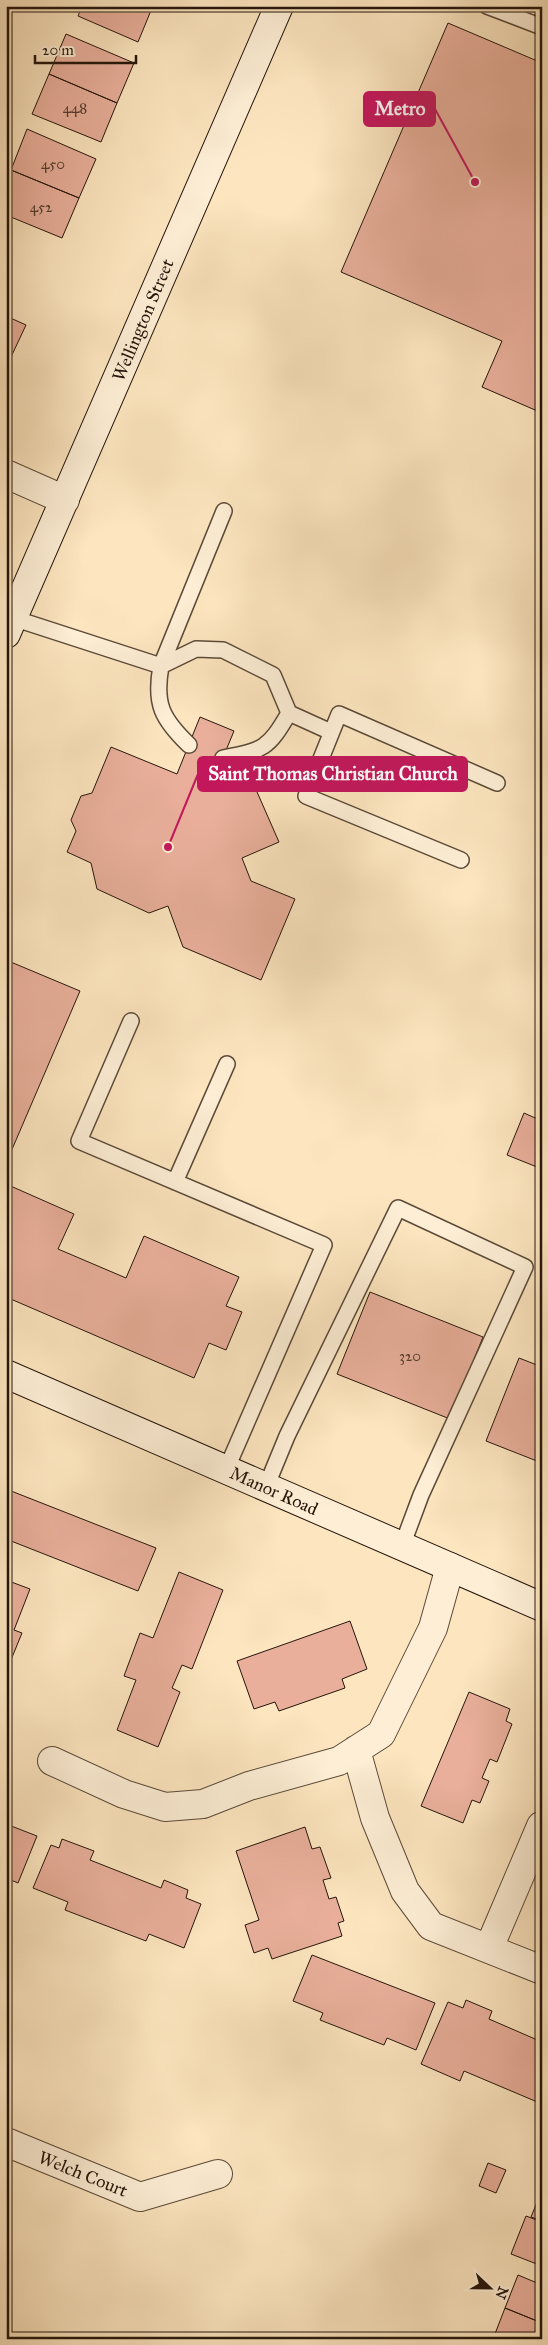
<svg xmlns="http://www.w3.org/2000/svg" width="548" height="2345" font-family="'IM FELL Great Primer',serif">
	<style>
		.building { fill: #e9af9b; stroke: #25160b }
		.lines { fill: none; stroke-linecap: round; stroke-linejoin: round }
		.lane-casing { stroke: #5b4a38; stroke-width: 18 }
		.street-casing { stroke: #5b4a38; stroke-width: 30 }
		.secondary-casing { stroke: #25160b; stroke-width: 30 }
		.lane { stroke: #fdeed5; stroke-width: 15 }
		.street { stroke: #fdeed5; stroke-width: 28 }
		.secondary { stroke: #fdeed5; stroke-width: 28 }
		.labels { text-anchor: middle; stroke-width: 4; stroke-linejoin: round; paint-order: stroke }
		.number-label { font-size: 15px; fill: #563c2f }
		.street-label { font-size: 18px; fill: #25160b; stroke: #fdeed5 }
		.leader { fill: none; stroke: #c2185b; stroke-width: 2 }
		.callout-dot { fill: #c2185b; stroke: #fdeed5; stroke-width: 2 }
		.callout { fill: #c2185b; stroke: #c2185b; stroke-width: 2 }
		.callout-label { font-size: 19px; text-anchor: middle; font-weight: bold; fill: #fff }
	</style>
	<rect width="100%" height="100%" fill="#fce5bf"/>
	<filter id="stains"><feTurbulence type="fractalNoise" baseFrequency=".004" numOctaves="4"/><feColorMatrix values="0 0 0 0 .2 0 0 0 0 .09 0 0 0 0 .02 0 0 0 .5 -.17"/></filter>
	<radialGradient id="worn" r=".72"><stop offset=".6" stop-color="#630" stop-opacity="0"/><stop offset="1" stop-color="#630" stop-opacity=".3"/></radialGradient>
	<path class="building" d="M 82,6 L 148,6 L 152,8 L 138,42 L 78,16 Z
		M 448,23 L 542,63 L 542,413 L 482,387 L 502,341 L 341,272 Z
		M 66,34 L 134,63 L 117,103 L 49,74 Z
		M 49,74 L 117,103 L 101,142 L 32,114 Z
		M 27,129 L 96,159 L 79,198 L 11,170 Z
		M 11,170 L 79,198 L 62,238 L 6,215 L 6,180 Z
		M 6,316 L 26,325 L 11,357 L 6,355 Z
		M 200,717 L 234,731 L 210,789 L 216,791 L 250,776 L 279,842 L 242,858 L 251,881 L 295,899 L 261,980 L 183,947 L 168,906 L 149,913 L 97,889 L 91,863 L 67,852 L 76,831 L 71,820 L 81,796 L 92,793 L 111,747 L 177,774 Z
		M 6,960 L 80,991 L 10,1154 L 6,1152 Z
		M 524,1113 L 542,1121 L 542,1169 L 507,1155 Z
		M 6,1184 L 74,1214 L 58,1249 L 126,1278 L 144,1236 L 239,1277 L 226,1306 L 242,1312 L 226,1350 L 209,1343 L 194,1378 L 6,1297 Z
		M 370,1292 L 483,1337 L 450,1419 L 337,1374 Z
		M 519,1358 L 542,1367 L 542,1463 L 486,1441 Z
		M 6,1489 L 156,1548 L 138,1591 L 6,1539 Z
		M 179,1572 L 223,1590 L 192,1669 L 182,1665 L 172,1688 L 180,1692 L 158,1747 L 117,1730 L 136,1680 L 124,1676 L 140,1633 L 153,1638 Z
		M 6,1580 L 30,1589 L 14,1630 L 22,1633 L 6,1672 Z
		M 350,1621 L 367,1669 L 342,1679 L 345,1688 L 279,1711 L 275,1702 L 254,1709 L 237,1661 Z
		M 469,1692 L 510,1709 L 506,1721 L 512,1724 L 497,1762 L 490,1759 L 482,1778 L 489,1781 L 480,1803 L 472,1800 L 463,1823 L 421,1806 Z
		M 6,1824 L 37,1836 L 18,1883 L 6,1878 Z
		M 305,1827 L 312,1849 L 320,1847 L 331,1878 L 323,1880 L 329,1899 L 336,1897 L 344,1921 L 338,1923 L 342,1936 L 272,1959 L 268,1948 L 254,1953 L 245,1925 L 259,1920 L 236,1851 Z
		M 62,1839 L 94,1851 L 90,1860 L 161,1888 L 164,1880 L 188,1890 L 186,1898 L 201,1904 L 184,1948 L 149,1934 L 146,1941 L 65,1910 L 68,1902 L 33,1888 L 51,1845 L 59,1848 Z
		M 312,1955 L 435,2003 L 416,2050 L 387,2038 L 384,2045 L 320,2020 L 323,2013 L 293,2001 Z
		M 466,2000 L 492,2011 L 489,2019 L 542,2042 L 542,2104 L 464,2071 L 460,2081 L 421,2064 L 448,2002 L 463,2008 Z
		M 488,2163 L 506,2170 L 496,2193 L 479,2186 Z
		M 542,2190 L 542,2221 L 531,2217 Z
		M 526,2216 L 542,2222 L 542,2266 L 511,2254 Z
		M 518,2275 L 542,2285 L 542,2323 L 505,2308 Z
		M 505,2308 L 542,2323 L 542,2339 L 493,2339 Z"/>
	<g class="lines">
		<defs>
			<path id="lane" d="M 487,6 L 542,27
				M 13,618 L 161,666 L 224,511
				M 189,745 C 162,719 154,704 161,666 L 196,649 L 223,650 L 273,675 L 289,713
				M 223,758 C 264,750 268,749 289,713 L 331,732
				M 461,860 L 306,796 L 339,714 L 497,783
				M 131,1021 L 79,1141 L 324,1245 L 226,1470
				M 175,1182 L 227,1064
				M 266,1487 L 287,1436 L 398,1208 L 525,1267 L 421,1495 L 402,1546"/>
			<path id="street" d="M 6,474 L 65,500
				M 356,1750 L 375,1818 L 405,1891 L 431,1926 L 542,1970
				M 52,1761 L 124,1794 L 165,1807 L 203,1804 L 249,1786 L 339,1761 L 381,1734 L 433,1628 L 450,1567
				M 489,1948 L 541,1826
				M 6,2142 L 140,2197 L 218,2174"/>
			<path id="secondary" d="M 6,634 L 279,6
				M 6,1374 L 542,1607"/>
		</defs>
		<use href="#lane" class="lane-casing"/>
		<use href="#street" class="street-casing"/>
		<use href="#secondary" class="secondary-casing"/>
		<use href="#lane" class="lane"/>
		<use href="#street" class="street"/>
		<use href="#secondary" class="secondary"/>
	</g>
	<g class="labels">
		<g class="number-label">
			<text x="75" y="113">448</text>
			<text x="53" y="169">450</text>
			<text x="41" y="212">452</text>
			<text x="410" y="1361">320</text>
		</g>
		<g class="street-label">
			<text transform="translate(143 320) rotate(-67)" y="6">Wellington Street</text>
			<text transform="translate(274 1491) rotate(24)" y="6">Manor Road</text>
			<text transform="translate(83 2174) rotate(22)" y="6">Welch Court</text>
		</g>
	</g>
	<path class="leader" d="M475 182L435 109M168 847L198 774"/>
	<g class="callout-dot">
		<circle cx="475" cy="182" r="5"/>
		<circle cx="168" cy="847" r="5"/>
	</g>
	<g class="callout">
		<rect x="364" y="92" width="71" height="34" rx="5"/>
		<rect x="198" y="757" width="269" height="34" rx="5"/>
	</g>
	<g class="callout-label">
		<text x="400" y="115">Metro</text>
		<text x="333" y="780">Saint Thomas Christian Church</text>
	</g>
	<rect width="548" height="2345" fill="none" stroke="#fce5bf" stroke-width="25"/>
	<rect x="8" y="8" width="533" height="2330" fill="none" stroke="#25160b" stroke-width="2.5"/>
	<rect x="12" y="12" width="523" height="2320" fill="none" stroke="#25160b"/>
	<g transform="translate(490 2288) rotate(112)" stroke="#fdeed5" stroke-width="4" paint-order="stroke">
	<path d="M0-4L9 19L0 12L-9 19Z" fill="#25160b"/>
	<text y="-8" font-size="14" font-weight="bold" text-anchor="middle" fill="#25160b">N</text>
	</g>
	<path d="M35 55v8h101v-8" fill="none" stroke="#25160b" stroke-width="2.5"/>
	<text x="42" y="55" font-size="15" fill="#25160b" stroke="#fdeed5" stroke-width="4" paint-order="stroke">20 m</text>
	<rect width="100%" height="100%" filter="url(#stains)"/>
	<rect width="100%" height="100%" fill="url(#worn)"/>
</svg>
